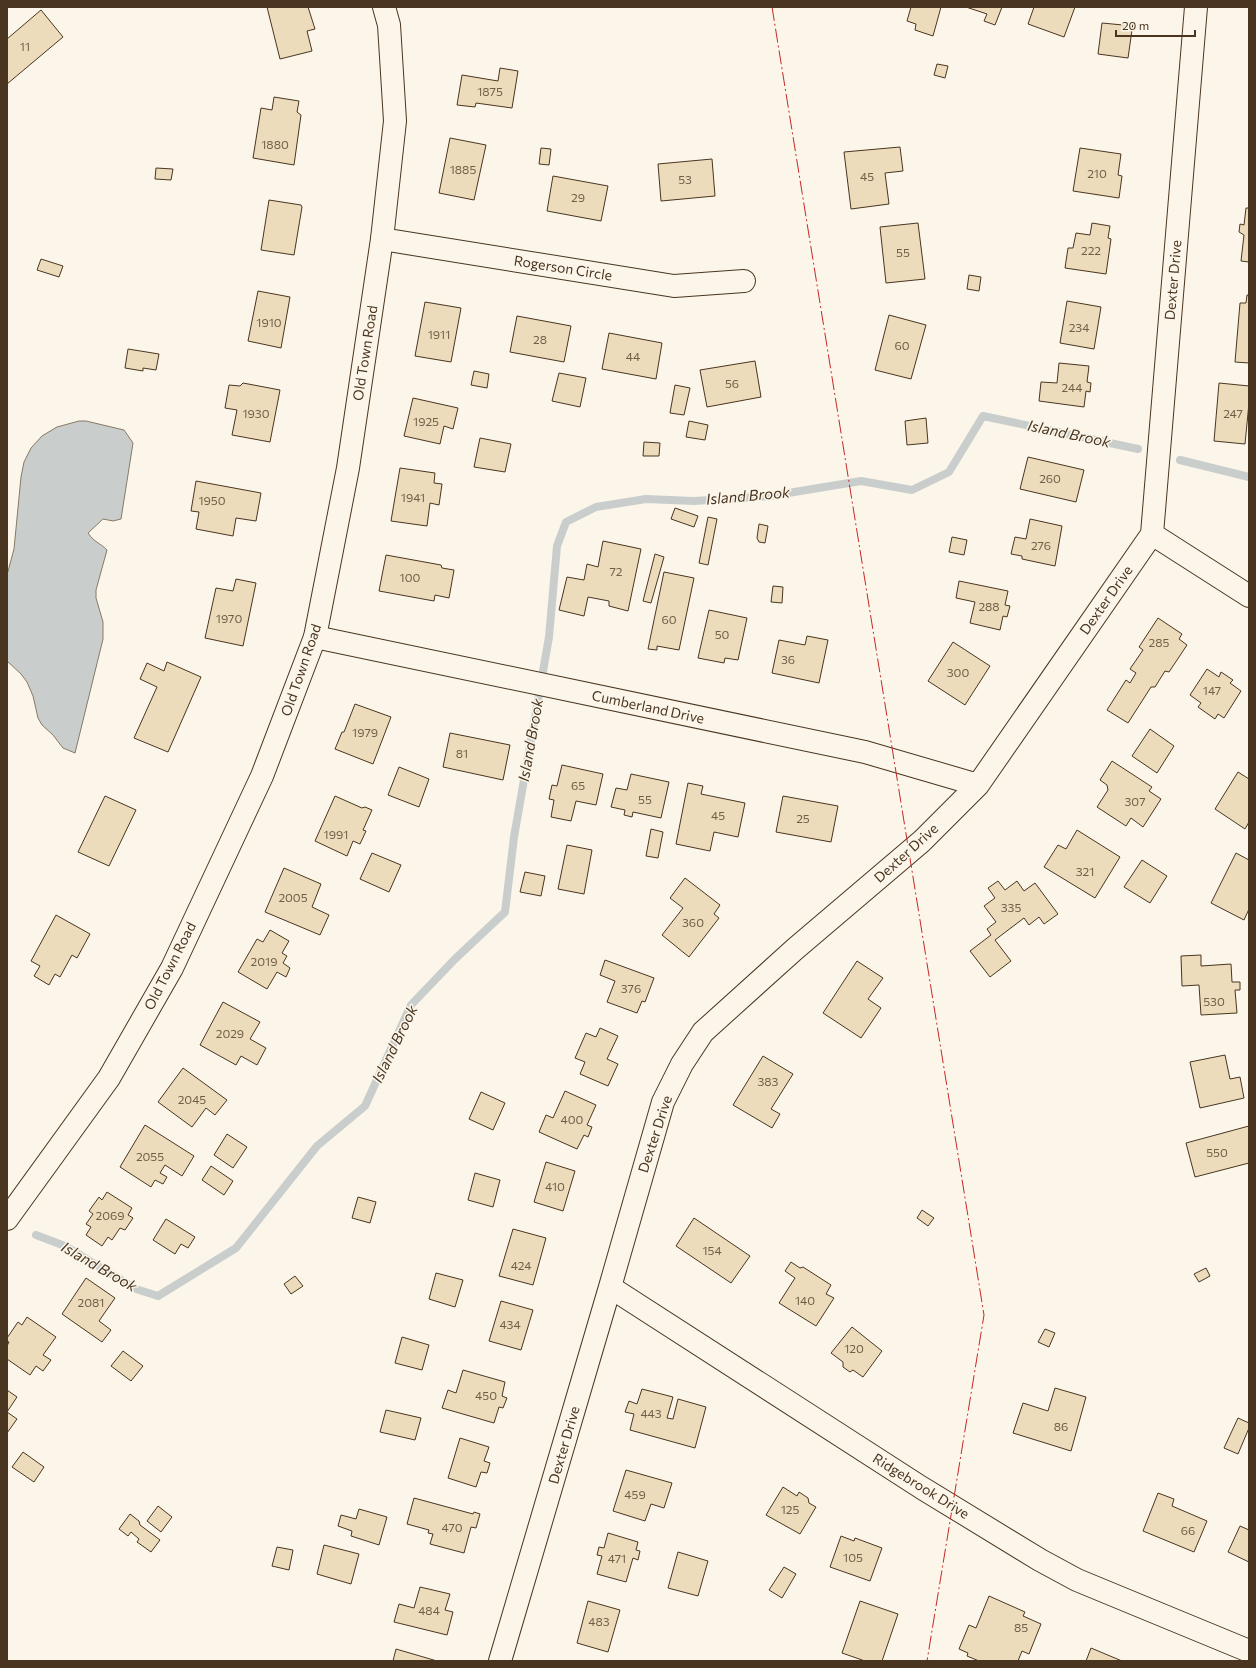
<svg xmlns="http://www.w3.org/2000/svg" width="1256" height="1668" font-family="Commissioner,sans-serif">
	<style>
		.water { fill: #c9cecd; stroke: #887966 }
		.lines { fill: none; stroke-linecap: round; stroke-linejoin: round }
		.stream { stroke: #c9cecd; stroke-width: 8 }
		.building { fill: #ecdcbc; stroke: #4a3520 }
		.minor-casing { stroke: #4a3520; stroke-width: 24 }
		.secondary-casing { stroke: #4a3520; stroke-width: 24 }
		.minor { stroke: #fbf6e9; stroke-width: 22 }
		.secondary { stroke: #fbf6e9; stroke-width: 22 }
		.power { stroke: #c62828; stroke-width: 1; stroke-dasharray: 14 3 2 3; stroke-linecap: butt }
		.labels { text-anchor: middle; stroke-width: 3; stroke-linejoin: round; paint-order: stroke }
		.number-label { font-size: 12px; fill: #725f47 }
		.street-label { font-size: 14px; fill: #4a3520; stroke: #fbf6e9 }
		.water-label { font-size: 15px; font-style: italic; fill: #4a3520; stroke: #fbf6e9 }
	</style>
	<rect width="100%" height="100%" fill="#fbf6e9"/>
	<path class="water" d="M 79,421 L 86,421 L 124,430 L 133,443 L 121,519 L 113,521 L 103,519 L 88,533 C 95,543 99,542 107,550 L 96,590 L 96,598 L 103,622 L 103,639 L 75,753 L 63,748 L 53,735 L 42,725 L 38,718 L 33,696 L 27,682 L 21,674 L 7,661 L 7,575 L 14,549 L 21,477 L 24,462 L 31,448 L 42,436 L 57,427 Z"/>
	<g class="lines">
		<path class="stream" d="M 1180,460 L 1249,477
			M 36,1235 L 65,1246 L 136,1289 L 158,1296 L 236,1248 L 317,1146 L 365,1106 L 411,1005 L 455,959 L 505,912 L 514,837 L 549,637 L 557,546 L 566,522 L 596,507 L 646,499 L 694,501 L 770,496 L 861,481 L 912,490 L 949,472 L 983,416 L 1138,449"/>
	</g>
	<path class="building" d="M 267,7 L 308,7 L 315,29 L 307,31 L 312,51 L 280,59 Z
		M 911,7 L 941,7 L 933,36 L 915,30 L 916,24 L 907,21 Z
		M 966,7 L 1002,7 L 995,25 L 984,21 L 987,14 Z
		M 1034,7 L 1075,7 L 1064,37 L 1028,24 Z
		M 41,10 L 63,37 L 7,84 L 7,39 Z
		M 1123,22 L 1133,23 L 1128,58 L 1098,54 L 1102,23 L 1123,25 Z
		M 937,64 L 948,66 L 945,78 L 934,75 Z
		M 500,68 L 518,71 L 512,108 L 476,103 L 475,107 L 457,105 L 462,75 L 498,81 Z
		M 274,97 L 299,101 L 297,112 L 301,115 L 294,165 L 253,158 L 261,108 L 272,110 Z
		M 450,138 L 486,145 L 474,200 L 439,193 Z
		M 900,147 L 903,171 L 885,173 L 889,204 L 851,209 L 844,152 Z
		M 541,148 L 551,149 L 549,165 L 539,164 Z
		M 1080,148 L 1121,154 L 1118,175 L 1122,176 L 1119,198 L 1073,191 Z
		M 712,159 L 715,196 L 661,201 L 658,164 Z
		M 156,168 L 173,169 L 171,180 L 155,179 Z
		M 553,176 L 608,186 L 601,221 L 547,211 Z
		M 269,200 L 301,205 L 302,207 L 294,255 L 261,250 Z
		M 1246,208 L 1249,208 L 1249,262 L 1241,261 L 1244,235 L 1239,232 L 1240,224 L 1244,225 Z
		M 918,223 L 925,279 L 886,283 L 880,227 Z
		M 1092,223 L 1110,226 L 1108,238 L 1111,239 L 1106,274 L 1065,268 L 1068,248 L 1073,248 L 1076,233 L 1090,235 Z
		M 41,259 L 63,266 L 59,277 L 37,270 Z
		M 969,275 L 981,277 L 979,291 L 967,289 Z
		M 258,291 L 290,297 L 281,348 L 248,341 Z
		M 1247,295 L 1249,295 L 1249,363 L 1235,362 L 1240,303 L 1246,303 Z
		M 1067,301 L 1101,307 L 1094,349 L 1060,343 Z
		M 425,302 L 461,308 L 451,362 L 415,356 Z
		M 889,315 L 926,325 L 911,379 L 875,370 Z
		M 517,316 L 571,326 L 564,362 L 510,352 Z
		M 609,333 L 662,343 L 656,379 L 602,369 Z
		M 128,349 L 159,354 L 156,370 L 143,368 L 143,371 L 125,368 Z
		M 755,361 L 761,397 L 707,407 L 700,370 Z
		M 1059,363 L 1089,366 L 1087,382 L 1091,383 L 1090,392 L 1086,391 L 1084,407 L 1039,401 L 1041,382 L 1057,383 Z
		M 474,371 L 489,374 L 487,388 L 471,385 Z
		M 559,373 L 586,378 L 580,407 L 552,401 Z
		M 243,383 L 280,390 L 270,442 L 232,435 L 237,410 L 225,408 L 229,385 L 240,386 Z
		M 1219,383 L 1249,386 L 1249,403 L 1245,444 L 1214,441 Z
		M 675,385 L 690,388 L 684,415 L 670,413 Z
		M 413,398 L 458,408 L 453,429 L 444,426 L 440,444 L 404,436 Z
		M 926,418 L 928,443 L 907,445 L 905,421 Z
		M 689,421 L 708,425 L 705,440 L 686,437 Z
		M 480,438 L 511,444 L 505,472 L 474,467 Z
		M 644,442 L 660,443 L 659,456 L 643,456 Z
		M 1028,457 L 1084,470 L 1076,502 L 1020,489 Z
		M 400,468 L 435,473 L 434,483 L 442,484 L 439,505 L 430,503 L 427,526 L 391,521 Z
		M 196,481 L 261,493 L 256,521 L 236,518 L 233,536 L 196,529 L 199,512 L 191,511 Z
		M 675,508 L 698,516 L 694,527 L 671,519 Z
		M 708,517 L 717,519 L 708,565 L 699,563 Z
		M 1030,519 L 1062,526 L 1055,566 L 1022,559 L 1022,556 L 1011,554 L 1015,537 L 1026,539 Z
		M 759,524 L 768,526 L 765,543 L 759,542 L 757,538 Z
		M 952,537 L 967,540 L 964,555 L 949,552 Z
		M 603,541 L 641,549 L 628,611 L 609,606 L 609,601 L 588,597 L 584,616 L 559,610 L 567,577 L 584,580 L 587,564 L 598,567 Z
		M 655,554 L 664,557 L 651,603 L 643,601 Z
		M 386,555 L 441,565 L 442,568 L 454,570 L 449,598 L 435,595 L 434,601 L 379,591 Z
		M 664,572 L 694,578 L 679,650 L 657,646 L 657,650 L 648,649 Z
		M 236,579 L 256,583 L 243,646 L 205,638 L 216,588 L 233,591 Z
		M 959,581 L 1008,591 L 1005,605 L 1010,606 L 1007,617 L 1003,616 L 1000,630 L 970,623 L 975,602 L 956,598 Z
		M 773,586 L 783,587 L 782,603 L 771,602 Z
		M 709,610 L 747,618 L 738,660 L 725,658 L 724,663 L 698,658 Z
		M 1158,618 L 1182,634 L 1179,639 L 1187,645 L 1169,672 L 1165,671 L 1155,687 L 1151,687 L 1128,723 L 1107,710 L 1126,680 L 1130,683 L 1136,673 L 1130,669 L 1143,650 L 1139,647 Z
		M 807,636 L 828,640 L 819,683 L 772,673 L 779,640 L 805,645 Z
		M 953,642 L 990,666 L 965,705 L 928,681 Z
		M 167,662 L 201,677 L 168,752 L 134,738 L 157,687 L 140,679 L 147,663 L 164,671 Z
		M 1207,669 L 1219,677 L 1221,672 L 1233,680 L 1230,683 L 1241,691 L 1224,718 L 1218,714 L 1215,719 L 1198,707 L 1201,703 L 1190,695 Z
		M 355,704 L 391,717 L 373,764 L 335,749 L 342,732 L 344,732 Z
		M 1150,729 L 1174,746 L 1157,773 L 1132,756 Z
		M 450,733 L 510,745 L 503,780 L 443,767 Z
		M 1112,761 L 1152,787 L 1149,791 L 1161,799 L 1143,827 L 1131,818 L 1126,826 L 1097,807 L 1108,790 L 1107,785 L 1100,780 Z
		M 562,765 L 603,774 L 596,805 L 576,801 L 571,821 L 551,817 L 554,800 L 549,799 L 552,785 L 557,786 Z
		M 399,767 L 429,779 L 419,807 L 388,795 Z
		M 1238,772 L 1249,779 L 1249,822 L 1245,829 L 1215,809 Z
		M 631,774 L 669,782 L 661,818 L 633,812 L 632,817 L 624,815 L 625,810 L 611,807 L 616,788 L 627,790 Z
		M 688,783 L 703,786 L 701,794 L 745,803 L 738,837 L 714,832 L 710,851 L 676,844 Z
		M 105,796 L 136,810 L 109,866 L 78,852 Z
		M 335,796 L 362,808 L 365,807 L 372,810 L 363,830 L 366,831 L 360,844 L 353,841 L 347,856 L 315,841 Z
		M 783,796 L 838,806 L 831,842 L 776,832 Z
		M 651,829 L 663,832 L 658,858 L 646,856 Z
		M 1077,830 L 1120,857 L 1095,898 L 1044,867 L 1058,845 L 1066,849 Z
		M 567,845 L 592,850 L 584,894 L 558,889 Z
		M 372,853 L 401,865 L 389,892 L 360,879 Z
		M 1236,853 L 1249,860 L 1249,909 L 1244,920 L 1211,903 Z
		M 1142,860 L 1167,876 L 1150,903 L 1124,887 Z
		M 284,868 L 321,884 L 312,907 L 329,915 L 320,935 L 265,912 Z
		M 525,872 L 545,876 L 541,896 L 520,892 Z
		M 685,878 L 720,905 L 714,914 L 719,918 L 689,957 L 662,935 L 683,908 L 670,898 Z
		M 998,881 L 1005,890 L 1017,881 L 1024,891 L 1035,883 L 1058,914 L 1044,924 L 1039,917 L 1029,925 L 1024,918 L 995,940 L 1011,961 L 990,977 L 970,951 L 991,935 L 987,929 L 996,922 L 984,906 L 995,898 L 988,888 Z
		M 56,915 L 90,934 L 77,958 L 72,955 L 60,977 L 55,974 L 49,985 L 34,976 L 40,966 L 31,961 Z
		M 270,930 L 289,941 L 282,953 L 287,956 L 283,963 L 290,968 L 286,977 L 277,972 L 267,989 L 238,972 L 257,939 L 263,942 Z
		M 1201,955 L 1201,966 L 1231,964 L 1232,982 L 1240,982 L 1240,990 L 1235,990 L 1237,1013 L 1201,1015 L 1199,985 L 1182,986 L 1181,956 Z
		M 605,960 L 654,978 L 645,1002 L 642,1001 L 637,1013 L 607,1002 L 615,981 L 600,975 Z
		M 857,961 L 883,978 L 868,999 L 881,1008 L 861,1038 L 823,1013 Z
		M 223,1002 L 260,1022 L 250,1039 L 266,1048 L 257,1065 L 241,1056 L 236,1065 L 200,1045 Z
		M 600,1028 L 618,1036 L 607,1059 L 618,1064 L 608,1086 L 580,1074 L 585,1062 L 575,1058 L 586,1033 L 596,1037 Z
		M 1225,1055 L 1230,1079 L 1240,1077 L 1244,1098 L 1200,1108 L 1190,1062 Z
		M 763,1056 L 793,1074 L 771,1109 L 780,1114 L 772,1128 L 733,1105 Z
		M 183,1068 L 227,1100 L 215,1115 L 206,1108 L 192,1127 L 158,1102 Z
		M 565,1091 L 596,1105 L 587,1125 L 592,1127 L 588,1137 L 584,1135 L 577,1149 L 539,1132 L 546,1115 L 553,1118 Z
		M 481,1092 L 505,1103 L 493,1130 L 469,1119 Z
		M 145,1125 L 194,1156 L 182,1176 L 165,1165 L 160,1173 L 167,1177 L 163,1184 L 155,1180 L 151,1187 L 120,1167 Z
		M 1249,1126 L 1249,1163 L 1195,1177 L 1186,1143 Z
		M 227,1134 L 247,1147 L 233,1168 L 214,1155 Z
		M 546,1162 L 575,1171 L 563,1211 L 534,1202 Z
		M 211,1166 L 233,1181 L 224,1195 L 202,1180 Z
		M 475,1173 L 500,1180 L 493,1207 L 468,1200 Z
		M 107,1192 L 132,1208 L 128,1215 L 133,1218 L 125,1230 L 120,1228 L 112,1240 L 108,1237 L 102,1246 L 86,1235 L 91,1227 L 86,1224 L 93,1214 L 89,1211 L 99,1197 L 102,1200 Z
		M 358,1197 L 376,1202 L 370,1223 L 352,1218 Z
		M 922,1210 L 934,1218 L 928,1226 L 917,1218 Z
		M 694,1218 L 750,1256 L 731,1283 L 676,1246 Z
		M 166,1219 L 195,1237 L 188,1248 L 181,1244 L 175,1254 L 153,1240 Z
		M 513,1229 L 546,1238 L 533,1285 L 499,1276 Z
		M 791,1262 L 800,1268 L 803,1267 L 831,1285 L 826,1294 L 834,1298 L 816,1326 L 779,1303 L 795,1278 L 785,1271 Z
		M 1206,1268 L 1210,1276 L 1199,1282 L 1194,1274 Z
		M 436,1273 L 463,1280 L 455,1307 L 429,1299 Z
		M 295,1276 L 303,1286 L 291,1294 L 284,1284 Z
		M 86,1278 L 115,1298 L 99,1321 L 111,1330 L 102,1342 L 62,1314 Z
		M 501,1301 L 533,1310 L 521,1350 L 489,1341 Z
		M 27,1317 L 56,1337 L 43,1355 L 51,1360 L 43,1371 L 36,1366 L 30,1375 L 7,1359 L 7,1346 L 9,1342 L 7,1341 L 7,1338 L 18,1322 L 22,1325 Z
		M 852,1327 L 882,1351 L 863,1377 L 853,1370 L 850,1372 L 843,1367 L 843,1362 L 831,1353 Z
		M 1045,1329 L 1055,1333 L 1049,1347 L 1038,1342 Z
		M 402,1337 L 429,1345 L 422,1370 L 395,1363 Z
		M 123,1351 L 143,1366 L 131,1381 L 111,1366 Z
		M 463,1370 L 505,1382 L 502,1396 L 507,1398 L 503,1408 L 499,1407 L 494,1423 L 442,1408 L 448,1390 L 456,1393 Z
		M 1055,1388 L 1086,1397 L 1071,1451 L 1013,1433 L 1023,1403 L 1048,1411 Z
		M 642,1389 L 673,1397 L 667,1418 L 673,1419 L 678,1399 L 706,1407 L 695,1448 L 630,1430 L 634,1414 L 625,1412 L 629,1401 L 637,1404 Z
		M 7,1390 L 17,1397 L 7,1412 Z
		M 386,1410 L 421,1418 L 415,1440 L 380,1432 Z
		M 7,1412 L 17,1419 L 7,1433 Z
		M 1238,1418 L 1249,1423 L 1249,1428 L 1238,1454 L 1224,1448 Z
		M 460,1438 L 489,1447 L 484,1461 L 490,1463 L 487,1473 L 481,1472 L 476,1487 L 448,1478 Z
		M 23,1452 L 44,1467 L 34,1482 L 12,1467 Z
		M 626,1470 L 672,1483 L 664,1508 L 651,1504 L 645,1521 L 613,1511 Z
		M 783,1487 L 797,1496 L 799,1492 L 808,1498 L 809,1503 L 816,1507 L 800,1534 L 766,1515 Z
		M 1158,1493 L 1174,1499 L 1172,1506 L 1207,1521 L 1194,1552 L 1143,1531 Z
		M 414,1498 L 473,1514 L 474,1512 L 480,1514 L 476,1528 L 471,1527 L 464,1553 L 430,1544 L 433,1534 L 428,1533 L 429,1530 L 407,1524 Z
		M 158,1506 L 172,1517 L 161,1532 L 147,1521 Z
		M 359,1509 L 387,1517 L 379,1545 L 351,1536 L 352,1531 L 338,1526 L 341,1515 L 356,1519 Z
		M 130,1514 L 139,1521 L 140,1525 L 160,1540 L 151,1552 L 137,1542 L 139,1539 L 131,1532 L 128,1536 L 119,1529 Z
		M 1240,1526 L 1249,1530 L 1249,1562 L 1228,1552 Z
		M 608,1533 L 638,1542 L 636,1550 L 640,1551 L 638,1560 L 633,1558 L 626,1582 L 597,1574 L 602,1556 L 597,1555 L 599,1547 L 604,1548 Z
		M 841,1536 L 854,1541 L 855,1538 L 882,1548 L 870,1581 L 830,1567 Z
		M 324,1545 L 359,1554 L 351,1584 L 317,1574 Z
		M 277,1547 L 293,1550 L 289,1570 L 272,1566 Z
		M 678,1552 L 708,1561 L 698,1596 L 668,1588 Z
		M 784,1567 L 796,1574 L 782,1598 L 769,1590 Z
		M 420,1587 L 450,1594 L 445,1610 L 453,1612 L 447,1635 L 394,1622 L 399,1604 L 414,1608 Z
		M 989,1596 L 1025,1612 L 1023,1616 L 1041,1624 L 1029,1654 L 1022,1651 L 1018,1661 L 979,1661 L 967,1656 L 968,1653 L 959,1649 L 969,1625 L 976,1628 Z
		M 588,1601 L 620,1610 L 608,1652 L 577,1643 Z
		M 860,1601 L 898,1614 L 882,1661 L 865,1661 L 842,1653 Z
		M 1091,1648 L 1122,1661 L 1086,1661 Z
		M 396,1649 L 437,1661 L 393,1661 Z"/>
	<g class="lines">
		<defs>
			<path id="minor" d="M 382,239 L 674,286 L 744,281
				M 1152,534 L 1249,596
				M 315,637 L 865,752 L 978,785
				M 610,1287 L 922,1488 L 1040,1560 L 1077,1580 L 1249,1651
				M 500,1661 L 610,1287 L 663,1102 L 682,1064 L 703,1032 L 795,949 L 922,841 L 978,785 L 1152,534 L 1196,7"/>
			<path id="secondary" d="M 7,1219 L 109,1078 L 172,968 L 262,776 L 315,637 L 348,468 L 382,239 L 395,121 L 389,25 L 384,7"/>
		</defs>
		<use href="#minor" class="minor-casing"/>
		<use href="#secondary" class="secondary-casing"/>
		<use href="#minor" class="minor"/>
		<use href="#secondary" class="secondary"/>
		<path class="power" d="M 772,7 L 984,1315 L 927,1661"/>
	</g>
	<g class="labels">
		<g class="number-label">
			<text x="25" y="51">11</text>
			<text x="490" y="96">1875</text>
			<text x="275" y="149">1880</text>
			<text x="463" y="174">1885</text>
			<text x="1097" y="178">210</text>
			<text x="867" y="181">45</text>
			<text x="685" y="184">53</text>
			<text x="578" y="202">29</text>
			<text x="1091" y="255">222</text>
			<text x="903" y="257">55</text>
			<text x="269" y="327">1910</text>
			<text x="1079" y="332">234</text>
			<text x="439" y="339">1911</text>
			<text x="540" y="344">28</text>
			<text x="902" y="350">60</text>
			<text x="633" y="361">44</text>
			<text x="732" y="388">56</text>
			<text x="1072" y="392">244</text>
			<text x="256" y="418">1930</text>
			<text x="1233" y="418">247</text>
			<text x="426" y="426">1925</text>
			<text x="1050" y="483">260</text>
			<text x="413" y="502">1941</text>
			<text x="212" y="505">1950</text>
			<text x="1041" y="550">276</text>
			<text x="616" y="576">72</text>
			<text x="410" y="582">100</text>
			<text x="989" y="611">288</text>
			<text x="229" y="623">1970</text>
			<text x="669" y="624">60</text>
			<text x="722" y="639">50</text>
			<text x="1159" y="647">285</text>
			<text x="788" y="664">36</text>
			<text x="958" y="677">300</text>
			<text x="1212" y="695">147</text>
			<text x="365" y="737">1979</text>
			<text x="462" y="758">81</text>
			<text x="578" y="790">65</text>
			<text x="645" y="804">55</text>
			<text x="1135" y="806">307</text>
			<text x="718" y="820">45</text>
			<text x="803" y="823">25</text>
			<text x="336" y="839">1991</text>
			<text x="1085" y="876">321</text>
			<text x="293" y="902">2005</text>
			<text x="1011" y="912">335</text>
			<text x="693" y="927">360</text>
			<text x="264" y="966">2019</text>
			<text x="631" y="993">376</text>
			<text x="1214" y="1006">530</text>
			<text x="230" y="1038">2029</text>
			<text x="768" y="1086">383</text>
			<text x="192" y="1104">2045</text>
			<text x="572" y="1124">400</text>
			<text x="1217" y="1157">550</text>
			<text x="150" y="1161">2055</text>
			<text x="555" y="1191">410</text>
			<text x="110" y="1220">2069</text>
			<text x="712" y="1255">154</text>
			<text x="521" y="1270">424</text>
			<text x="805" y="1305">140</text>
			<text x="91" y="1307">2081</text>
			<text x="510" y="1329">434</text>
			<text x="854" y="1353">120</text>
			<text x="486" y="1400">450</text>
			<text x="651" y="1418">443</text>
			<text x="1061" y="1431">86</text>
			<text x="635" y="1499">459</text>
			<text x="790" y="1514">125</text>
			<text x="452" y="1532">470</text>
			<text x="1188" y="1535">66</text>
			<text x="853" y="1562">105</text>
			<text x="617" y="1563">471</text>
			<text x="429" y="1615">484</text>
			<text x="599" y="1626">483</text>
			<text x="1021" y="1632">85</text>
		</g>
		<g class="street-label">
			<text transform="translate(563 268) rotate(9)" y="5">Rogerson Circle</text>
			<text transform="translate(1173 280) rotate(-85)" y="5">Dexter Drive</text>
			<text transform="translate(365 353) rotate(-81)" y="5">Old Town Road</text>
			<text transform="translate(1106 600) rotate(-55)" y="5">Dexter Drive</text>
			<text transform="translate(301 670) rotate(-71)" y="5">Old Town Road</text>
			<text transform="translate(648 707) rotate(12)" y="5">Cumberland Drive</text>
			<text transform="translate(906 853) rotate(-42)" y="5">Dexter Drive</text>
			<text transform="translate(170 966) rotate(-63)" y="5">Old Town Road</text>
			<text transform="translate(655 1134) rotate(-72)" y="5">Dexter Drive</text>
			<text transform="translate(564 1445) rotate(-74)" y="5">Dexter Drive</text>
			<text transform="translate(921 1486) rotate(32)" y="5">Ridgebrook Drive</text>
		</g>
		<g class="water-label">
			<text transform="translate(1069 434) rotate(12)" y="5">Island Brook</text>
			<text transform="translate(748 496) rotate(-5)" y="5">Island Brook</text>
			<text transform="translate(531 740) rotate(-80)" y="5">Island Brook</text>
			<text transform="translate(395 1044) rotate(-64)" y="5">Island Brook</text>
			<text transform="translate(99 1267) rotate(30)" y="5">Island Brook</text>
		</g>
	</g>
	<rect width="1256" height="1668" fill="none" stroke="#4a3520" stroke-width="16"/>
	<path d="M1116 30v6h79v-6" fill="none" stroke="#4a3520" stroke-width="2"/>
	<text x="1122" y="30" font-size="12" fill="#4a3520" stroke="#fbf6e9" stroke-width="3" paint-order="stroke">20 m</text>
</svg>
